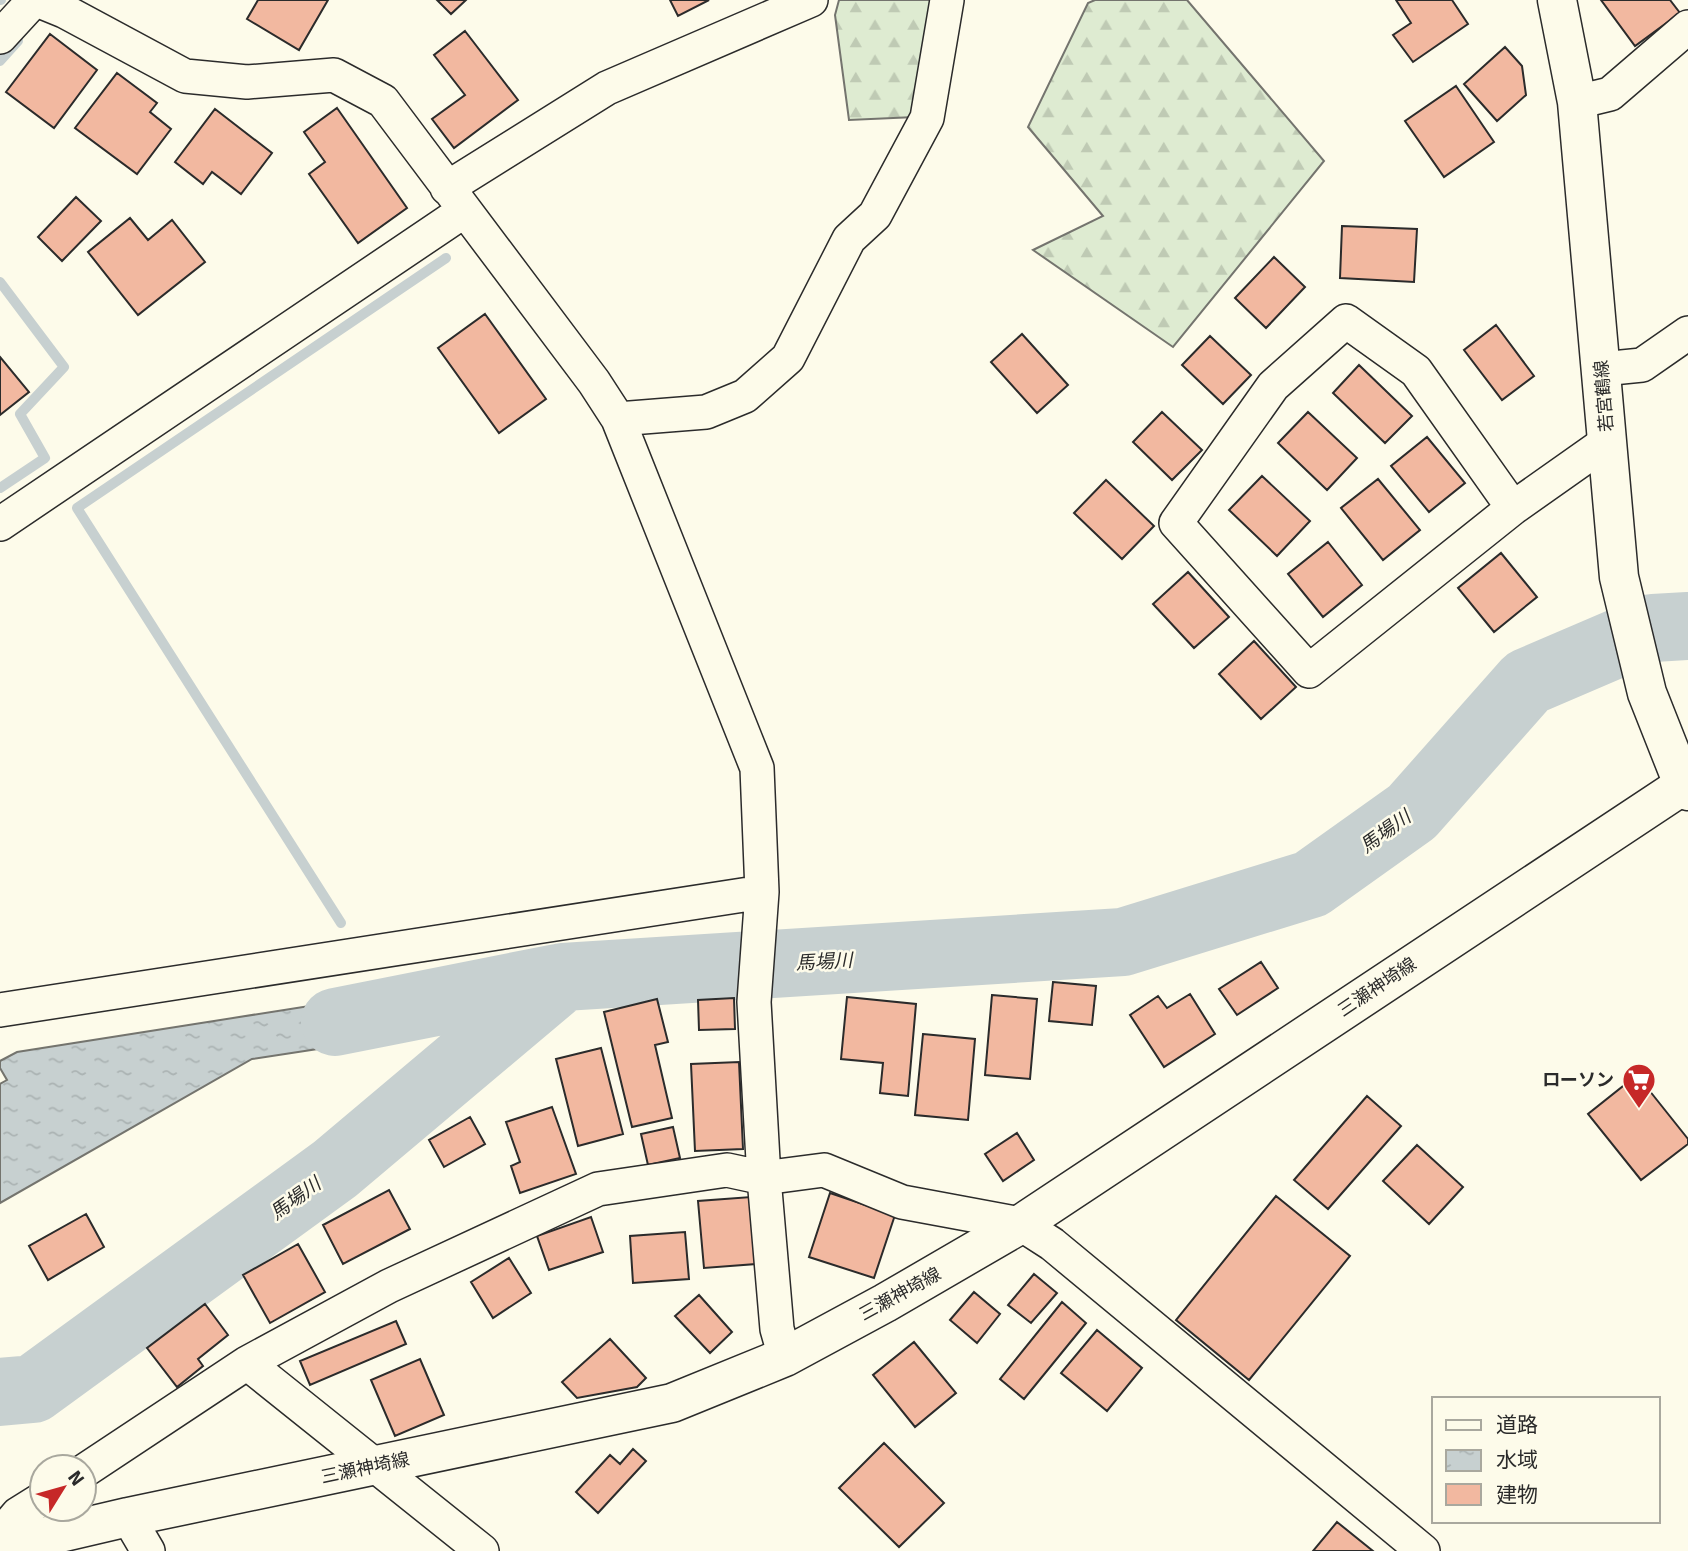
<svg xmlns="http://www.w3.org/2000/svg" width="1688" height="1551" font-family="Signika,'Noto Sans JP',sans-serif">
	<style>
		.forest { fill: url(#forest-firs); stroke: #74746e; stroke-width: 2 }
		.water { fill: url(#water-ripples); stroke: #74746e; stroke-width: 2 }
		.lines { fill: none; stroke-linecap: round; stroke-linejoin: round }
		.stream { stroke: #c7d0d0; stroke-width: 10 }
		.river { stroke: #c7d0d0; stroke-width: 68 }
		.building { fill: #f2b8a0; stroke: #2b2b2b; stroke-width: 2 }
		.street-casing { stroke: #2b2b2b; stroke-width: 36 }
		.secondary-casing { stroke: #2b2b2b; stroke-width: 41 }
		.primary-casing { stroke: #2b2b2b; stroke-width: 41 }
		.street { stroke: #fdfbea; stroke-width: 33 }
		.secondary { stroke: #fdfbea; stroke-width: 38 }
		.primary { stroke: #fdfbea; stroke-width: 38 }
		.labels { text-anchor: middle; stroke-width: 5; stroke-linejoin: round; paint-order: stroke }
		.street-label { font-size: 18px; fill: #2b2b2b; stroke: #fdfbea }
		.poi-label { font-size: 18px; font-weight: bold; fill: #2b2b2b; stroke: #fdfbea; text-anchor: end }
		.water-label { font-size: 19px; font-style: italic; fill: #2b2b2b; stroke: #fdfbea }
	</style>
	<defs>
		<pattern id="forest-firs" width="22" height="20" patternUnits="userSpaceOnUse" patternTransform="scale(1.75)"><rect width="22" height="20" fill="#deebd1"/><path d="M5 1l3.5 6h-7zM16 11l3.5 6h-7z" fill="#bfcab4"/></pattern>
		<pattern id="water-ripples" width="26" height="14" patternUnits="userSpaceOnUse" patternTransform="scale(1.75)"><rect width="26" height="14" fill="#c7d0d0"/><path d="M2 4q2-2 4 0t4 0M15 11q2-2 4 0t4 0" fill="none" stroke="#abb3b3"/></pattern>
	</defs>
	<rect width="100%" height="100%" fill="#fdfbea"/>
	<path class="forest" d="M 839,0 L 934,0 L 915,117 L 849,120 L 835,15 Z
		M 1095,0 L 1187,0 L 1324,161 L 1173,347 L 1033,250 L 1103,216 L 1028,127 L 1088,3 Z"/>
	<path class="water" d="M 430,987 L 422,1033 L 252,1059 L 0,1203 L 0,1084 L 7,1080 L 0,1068 L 0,1061 L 17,1052 Z"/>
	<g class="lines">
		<path class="stream" d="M 0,0 L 1,0
			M 0,61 L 18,41
			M 0,282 L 64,367 L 20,414 L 45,458 L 0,488
			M 341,923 L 77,508 L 446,258"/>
		<path class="river" d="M 335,1022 L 557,978
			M 0,1392 L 33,1389 L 335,1169 L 563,977 L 1123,942 L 1311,884 L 1412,812 L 1527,682 L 1653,628 L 1688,626"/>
	</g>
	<path class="building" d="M 258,0 L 328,0 L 299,50 L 247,19 Z
		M 437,0 L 466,0 L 451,14 Z
		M 670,0 L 709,0 L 678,16 Z
		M 1396,0 L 1452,0 L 1468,24 L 1413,62 L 1393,35 L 1411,23 Z
		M 1601,0 L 1670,0 L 1680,13 L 1635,46 Z
		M 465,31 L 518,100 L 454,148 L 432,119 L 465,95 L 434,55 Z
		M 50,34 L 97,70 L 54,128 L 6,92 Z
		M 1505,47 L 1522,66 L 1526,95 L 1497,121 L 1464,84 Z
		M 117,73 L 157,103 L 150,112 L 171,129 L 137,174 L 75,128 Z
		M 1456,86 L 1494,142 L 1444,177 L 1405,121 Z
		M 337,108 L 407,208 L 358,243 L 309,174 L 325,162 L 304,132 Z
		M 215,109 L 272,153 L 241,194 L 212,172 L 203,184 L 175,162 Z
		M 76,197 L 101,221 L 62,261 L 38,237 Z
		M 130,218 L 148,240 L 172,220 L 205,262 L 138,315 L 88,252 Z
		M 1342,226 L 1417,229 L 1414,282 L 1340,278 Z
		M 1274,257 L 1305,287 L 1266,328 L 1235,298 Z
		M 485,314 L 546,399 L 499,433 L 438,348 Z
		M 1496,325 L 1534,376 L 1502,400 L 1464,350 Z
		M 1022,334 L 1068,385 L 1037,413 L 991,362 Z
		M 1210,336 L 1251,375 L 1223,404 L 1182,365 Z
		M 0,357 L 29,392 L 0,415 Z
		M 1359,365 L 1412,416 L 1385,443 L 1333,393 Z
		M 1162,412 L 1202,450 L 1172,480 L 1133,442 Z
		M 1308,412 L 1357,458 L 1327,490 L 1278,443 Z
		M 1427,437 L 1465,483 L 1429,512 L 1391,466 Z
		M 1262,476 L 1310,521 L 1277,556 L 1229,510 Z
		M 1378,479 L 1420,530 L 1383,560 L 1341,508 Z
		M 1106,480 L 1154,526 L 1122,559 L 1074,513 Z
		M 1328,542 L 1362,585 L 1323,617 L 1288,574 Z
		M 1501,553 L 1537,597 L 1494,632 L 1458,588 Z
		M 1188,572 L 1229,617 L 1194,648 L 1153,604 Z
		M 1254,641 L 1296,687 L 1261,719 L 1219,674 Z
		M 1261,962 L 1278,988 L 1237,1015 L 1219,989 Z
		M 1053,982 L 1096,986 L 1092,1025 L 1049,1021 Z
		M 1190,994 L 1215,1034 L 1164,1067 L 1130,1015 L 1158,996 L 1167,1008 Z
		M 992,995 L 1037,999 L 1030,1079 L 985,1075 Z
		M 847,997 L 916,1004 L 908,1096 L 880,1093 L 883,1063 L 841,1059 Z
		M 734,998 L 735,1029 L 699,1030 L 698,1000 Z
		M 657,999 L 668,1042 L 655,1045 L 672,1118 L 632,1127 L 604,1012 Z
		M 923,1034 L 975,1039 L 968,1120 L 915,1115 Z
		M 601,1048 L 623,1134 L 578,1146 L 556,1059 Z
		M 739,1062 L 743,1149 L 695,1151 L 691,1064 Z
		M 1637,1075 L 1688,1139 L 1688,1144 L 1641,1180 L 1588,1114 Z
		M 1367,1096 L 1401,1126 L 1328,1209 L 1294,1180 Z
		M 552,1107 L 576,1174 L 520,1193 L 511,1166 L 520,1162 L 506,1122 Z
		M 470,1117 L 485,1144 L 444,1167 L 429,1140 Z
		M 673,1127 L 680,1158 L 648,1165 L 641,1134 Z
		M 1017,1133 L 1034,1160 L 1003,1181 L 985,1154 Z
		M 1417,1145 L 1463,1187 L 1429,1224 L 1383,1181 Z
		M 389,1190 L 410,1229 L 343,1264 L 323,1225 Z
		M 830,1193 L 895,1215 L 874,1278 L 809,1257 Z
		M 1276,1196 L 1350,1256 L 1249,1380 L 1176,1320 Z
		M 751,1197 L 756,1264 L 704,1268 L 698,1201 Z
		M 86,1214 L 104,1247 L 48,1280 L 29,1246 Z
		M 591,1217 L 603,1252 L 549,1270 L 537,1236 Z
		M 685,1232 L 689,1279 L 633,1283 L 630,1236 Z
		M 298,1244 L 325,1292 L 270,1323 L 243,1275 Z
		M 509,1258 L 531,1293 L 493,1318 L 471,1282 Z
		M 1034,1274 L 1057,1293 L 1031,1323 L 1008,1305 Z
		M 974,1292 L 1000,1314 L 977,1343 L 950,1320 Z
		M 699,1295 L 732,1332 L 710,1353 L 675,1316 Z
		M 1062,1302 L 1086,1323 L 1024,1399 L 1000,1379 Z
		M 205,1304 L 228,1335 L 198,1359 L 203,1366 L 177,1387 L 147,1348 Z
		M 396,1321 L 406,1344 L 310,1385 L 300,1361 Z
		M 1097,1330 L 1142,1368 L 1107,1411 L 1061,1373 Z
		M 610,1339 L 646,1378 L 637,1387 L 577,1398 L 562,1382 Z
		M 914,1342 L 956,1393 L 915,1427 L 873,1375 Z
		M 420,1359 L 444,1415 L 395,1436 L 371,1380 Z
		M 884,1443 L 944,1503 L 899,1547 L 839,1488 Z
		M 633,1449 L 646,1461 L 598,1513 L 576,1492 L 610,1455 L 620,1464 Z
		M 1337,1522 L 1373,1551 L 1313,1551 Z"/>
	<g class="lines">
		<defs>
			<path id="street" d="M 37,0 L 64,11 L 185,76 L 247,82 L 334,75 L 383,101 L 594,382 L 618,419 L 757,768 L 762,892 L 754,1002 L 764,1178 L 777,1329 L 785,1357
				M 0,37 L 34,0
				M 1577,102 L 1610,94 L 1688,27
				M 447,188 L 607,88 L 811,0
				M 1602,369 L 1642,365 L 1688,333
				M 618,419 L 706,412 L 745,396 L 788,358 L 849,239 L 875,215 L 927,118 L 947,0
				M 1513,508 L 1309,671 L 1176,523 L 1273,386 L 1346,321 L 1416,371 L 1513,508 L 1608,441
				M 0,524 L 464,211
				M 0,1010 L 762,892
				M 247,1363 L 482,1551
				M 84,1471 L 247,1363 L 389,1286 L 598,1189 L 727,1170 L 764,1178 L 824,1170 L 902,1202 L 1021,1224 L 1052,1244 L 1423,1551
				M 128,1517 L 148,1551
				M 0,1535 L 18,1514 L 42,1499"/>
			<path id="secondary" d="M 1557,0 L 1577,102 L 1619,577 L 1647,693 L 1683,784 L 1688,791"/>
			<path id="primary" d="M 0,1547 L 128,1517 L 672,1403 L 785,1357 L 885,1303 L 1021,1224 L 1688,782"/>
		</defs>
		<use href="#street" class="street-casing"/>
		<use href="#secondary" class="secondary-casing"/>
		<use href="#primary" class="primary-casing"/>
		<use href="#street" class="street"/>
		<use href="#secondary" class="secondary"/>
		<use href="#primary" class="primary"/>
	</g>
	<defs>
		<symbol id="supermarket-pin" viewBox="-11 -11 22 30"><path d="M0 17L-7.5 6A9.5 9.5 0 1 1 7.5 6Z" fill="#c62828" stroke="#fdfbea"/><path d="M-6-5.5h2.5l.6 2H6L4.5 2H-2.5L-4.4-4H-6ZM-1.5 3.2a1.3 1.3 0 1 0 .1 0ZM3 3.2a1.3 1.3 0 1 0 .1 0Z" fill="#fff"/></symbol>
	</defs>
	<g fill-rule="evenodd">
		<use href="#supermarket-pin" x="1620" y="1061" width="38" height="52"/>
	</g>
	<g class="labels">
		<g class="street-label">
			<text transform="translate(1604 396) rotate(-95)" y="6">若宮鶴線</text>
			<text transform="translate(1377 987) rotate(-34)" y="6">三瀬神埼線</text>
			<text transform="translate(900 1294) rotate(-29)" y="6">三瀬神埼線</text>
			<text transform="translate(365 1468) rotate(-12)" y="6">三瀬神埼線</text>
		</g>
		<g class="poi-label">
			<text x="1614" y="1086">ローソン</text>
		</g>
		<g class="water-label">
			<text transform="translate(1385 831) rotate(-36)" y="7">馬場川</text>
			<text transform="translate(824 961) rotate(-3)" y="7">馬場川</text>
			<text transform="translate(295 1198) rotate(-36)" y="7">馬場川</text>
		</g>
	</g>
	<rect x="1432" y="1397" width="228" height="126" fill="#fdfbea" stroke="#a9a89e" stroke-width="2"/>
	<rect x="1446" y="1420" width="35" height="10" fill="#fdfbea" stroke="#a9a89e" stroke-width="2"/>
	<text x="1496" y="1432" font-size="21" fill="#2b2b2b">道路</text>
	<rect x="1446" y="1450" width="35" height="21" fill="url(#water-ripples)" stroke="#a9a89e" stroke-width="2"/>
	<text x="1496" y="1467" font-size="21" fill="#2b2b2b">水域</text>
	<rect x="1446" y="1484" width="35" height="21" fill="#f2b8a0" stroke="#a9a89e" stroke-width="2"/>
	<text x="1496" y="1502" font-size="21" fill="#2b2b2b">建物</text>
	<g transform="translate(63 1488) rotate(53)"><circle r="33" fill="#fdfbea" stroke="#a9a89e" stroke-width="2"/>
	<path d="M0-5L12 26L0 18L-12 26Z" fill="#c62828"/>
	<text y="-10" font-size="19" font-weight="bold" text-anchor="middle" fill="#2b2b2b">N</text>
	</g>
</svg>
